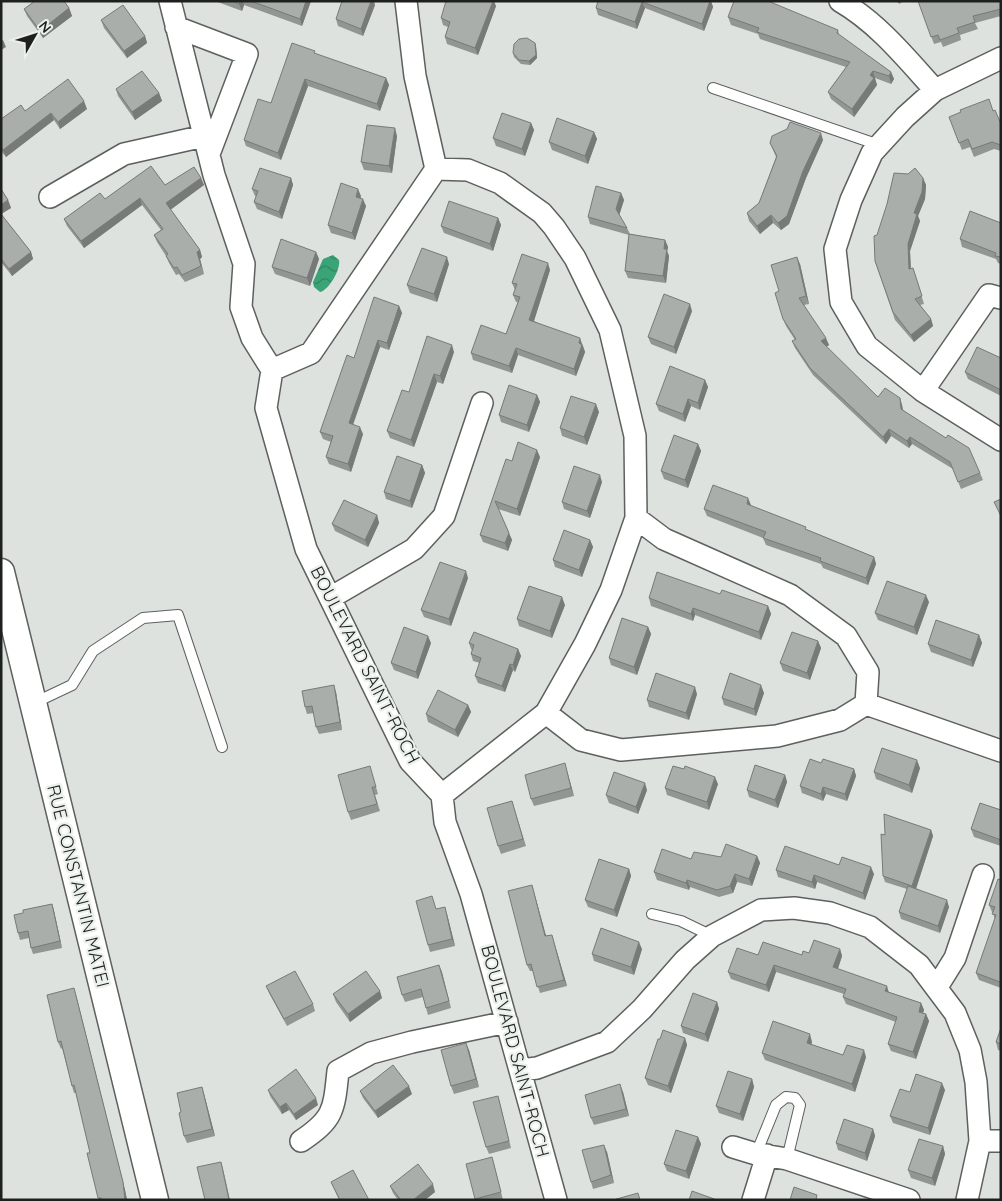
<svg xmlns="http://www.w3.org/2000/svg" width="1002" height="1201" font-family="Quicksand,sans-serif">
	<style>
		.water { fill: url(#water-waves) }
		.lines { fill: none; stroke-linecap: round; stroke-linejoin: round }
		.service-casing { stroke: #5c615e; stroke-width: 12 }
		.minor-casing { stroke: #5c615e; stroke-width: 24 }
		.tertiary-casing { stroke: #5c615e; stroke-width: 29 }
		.service { stroke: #fff; stroke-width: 10 }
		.minor { stroke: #fff; stroke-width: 21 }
		.tertiary { stroke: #fff; stroke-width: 26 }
		.wall { fill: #919693 }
		.shaded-wall { fill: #767a78 }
		.building { fill: #a9aeab; stroke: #767a78 }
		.labels { text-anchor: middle; stroke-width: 4.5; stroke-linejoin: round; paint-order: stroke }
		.street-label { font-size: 18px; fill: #1e201f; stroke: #eaf0ec }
	</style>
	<defs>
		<pattern id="water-waves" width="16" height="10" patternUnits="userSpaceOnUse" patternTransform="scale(1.25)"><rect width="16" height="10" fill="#3aa477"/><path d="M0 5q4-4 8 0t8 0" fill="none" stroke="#308561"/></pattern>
	</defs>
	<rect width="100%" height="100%" fill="#dde2df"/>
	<path class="water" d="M 333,255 L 339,260 C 341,269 329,290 320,292 L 314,287 L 313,282 L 323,259 Z"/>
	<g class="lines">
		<defs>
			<path id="service" d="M 713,88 L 879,145
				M 34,703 L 72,685 L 93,651 L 143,618 L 178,615 L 222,747
				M 652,914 L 681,921 L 712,936
				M 756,1154 L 776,1105 L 786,1097 L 795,1098 L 800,1105 L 787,1159"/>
			<path id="minor" d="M 170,1 L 214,175 L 244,264 L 241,307 L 252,338 L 272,370 L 266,408 L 306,549 L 410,761 L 442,795 L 445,822 L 471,894 L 556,1200
				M 840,1 C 878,23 906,58 935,90
				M 176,27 L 247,54 L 209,154
				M 1001,58 L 935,90 L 905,117 L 872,153 L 851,200 L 835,249 L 841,302 L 867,346 L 923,391 L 1001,440
				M 436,169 L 468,170 L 500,183 L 542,213 L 554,227 L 575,258 L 610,330 L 635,436 L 636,518 L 611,590 L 585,644 L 546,713 L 442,795
				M 50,197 L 124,154 L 204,136
				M 272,370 L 311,353 L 436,169 L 415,76 L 406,1
				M 923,391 L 989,295 L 1001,298
				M 636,518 L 664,539 L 790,595 L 846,636 L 868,672 L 866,704
				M 330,598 L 414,549 L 444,516 L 482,403
				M 866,704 L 1001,751
				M 546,713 L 581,740 L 621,750 L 777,736 L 840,720 L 866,704
				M 937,987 L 955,958 L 983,875
				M 521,1070 L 537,1068 L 607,1042 L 642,1009 L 685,960 L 712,936 L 761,910 L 794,908 L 830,913 L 870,927 L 919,965 L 955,1013 L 970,1050 L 976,1082 L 980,1141 L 967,1200
				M 301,1141 C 334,1119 334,1110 338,1071 L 371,1053 L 412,1042 L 507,1022
				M 980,1141 L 1001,1141
				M 733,1147 L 756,1154 L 787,1159 L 909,1200
				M 753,1200 L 767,1155"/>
			<path id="tertiary" d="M 1,572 L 155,1200"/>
		</defs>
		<use href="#service" class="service-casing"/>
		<use href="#minor" class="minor-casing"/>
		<use href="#tertiary" class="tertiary-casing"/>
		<use href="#service" class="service"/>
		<use href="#minor" class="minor"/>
		<use href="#tertiary" class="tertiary"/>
	</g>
	<path class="wall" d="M 215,1 L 311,1 L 302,26 L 244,5 L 242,11 Z
		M 598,1 L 711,1 L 713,7 L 704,31 L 645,8 L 637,29 L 598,15 L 596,8 Z
		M 897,1 L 904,1 L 899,4 Z
		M 918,1 L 1001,1 L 1001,16 L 975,23 L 978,29 L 960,35 L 961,40 L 943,47 L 941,42 L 934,44 Z
		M 375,5 L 363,36 L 338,26 L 336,19 Z
		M 496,6 L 478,55 L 447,44 L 445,37 L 448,27 L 443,25 L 441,18 Z
		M 69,8 L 72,16 L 43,38 L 27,16 L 24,9 Z
		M 728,17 L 838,30 L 839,35 L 891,72 L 894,79 L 891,84 L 875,78 L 875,79 L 877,85 L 854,117 L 831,99 L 828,92 L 846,67 L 760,39 L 758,34 L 731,25 Z
		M 101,20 L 145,36 L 147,43 L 127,58 L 104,28 Z
		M 535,43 L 536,46 L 537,58 L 530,65 L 521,64 L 514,57 L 513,53 Z
		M 315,54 L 386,78 L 389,85 L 380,111 L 308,86 L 281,160 L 246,146 L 244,140 L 271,103 Z
		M 116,89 L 159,93 L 162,101 L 135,120 L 118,96 Z
		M 87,109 L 60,129 L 54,120 L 6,157 L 1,151 L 1,119 L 25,111 Z
		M 993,111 L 1001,124 L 1001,151 L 994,149 L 974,157 L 970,147 L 962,150 L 949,117 Z
		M 531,123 L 534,130 L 525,156 L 496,146 L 493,138 Z
		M 594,132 L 597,139 L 588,164 L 552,150 L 549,142 Z
		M 397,136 L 392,173 L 364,170 L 361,162 Z
		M 823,140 L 806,178 L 789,224 L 781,230 L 773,223 L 760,234 L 749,221 L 747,213 L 759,203 L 776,157 L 770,143 Z
		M 201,178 L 204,185 L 170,209 L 200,250 L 202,257 L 200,259 L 204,274 L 185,282 L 179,274 L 176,275 L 169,263 L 166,256 L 157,242 L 154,235 L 161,230 L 142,205 L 84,248 L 67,226 L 64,219 L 105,199 L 165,185 Z
		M 291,178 L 293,185 L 282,219 L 257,209 L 254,202 L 256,196 L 255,196 L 252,189 Z
		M 923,178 L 926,185 L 925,199 L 918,216 L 920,221 L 910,251 L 911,269 L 913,268 L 924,304 L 920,305 L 931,319 L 933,326 L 914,342 L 895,320 L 875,261 L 877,235 Z
		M 1,189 L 8,200 L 11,208 L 1,214 L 31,252 L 33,259 L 12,276 L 1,262 Z
		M 621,193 L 624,200 L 619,215 L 627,228 L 630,234 L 665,240 L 668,247 L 667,251 L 669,256 L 666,283 L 628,278 L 625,271 L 629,235 L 590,224 L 588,217 Z
		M 361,196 L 360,198 L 366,206 L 355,240 L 331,233 L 328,225 Z
		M 498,218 L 501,225 L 493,251 L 444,233 L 441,226 Z
		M 1001,223 L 1001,264 L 998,263 L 996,259 L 962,247 L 960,239 Z
		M 316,252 L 319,259 L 310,286 L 275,274 L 272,267 Z
		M 449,264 L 437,302 L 410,293 L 407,285 Z
		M 800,264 L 809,304 L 804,305 L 829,345 L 826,347 L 878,397 L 900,398 L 902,405 L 903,410 L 980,473 L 983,480 L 961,489 L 953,469 L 912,444 L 909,448 L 891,436 L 886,444 L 813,375 L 795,348 L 792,341 L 795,340 L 786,326 L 783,319 L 779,291 Z
		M 550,270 L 534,321 L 583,345 L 583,346 L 585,352 L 576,376 L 518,355 L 512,373 L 473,360 L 471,353 L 506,334 L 518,302 L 516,302 L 513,295 L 515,290 L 512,283 Z
		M 399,306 L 402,313 L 389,350 L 380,347 L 353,425 L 363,434 L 351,472 L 329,464 L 326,457 L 331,442 L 323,439 L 320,432 L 354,358 Z
		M 692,311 L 676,354 L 651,344 L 648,337 Z
		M 454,352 L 443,384 L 437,382 L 414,447 L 390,438 L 387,431 L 409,392 Z
		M 1001,358 L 1001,396 L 968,379 L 965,372 Z
		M 705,380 L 708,387 L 700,410 L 691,406 L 685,422 L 659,411 L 656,404 Z
		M 537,395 L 540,402 L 529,432 L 501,422 L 499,415 Z
		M 599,412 L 587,445 L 562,436 L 560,428 Z
		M 698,444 L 701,451 L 688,488 L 664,479 L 661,471 Z
		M 540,457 L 520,516 L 498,509 L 512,540 L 508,551 L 483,542 L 480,535 L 512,461 Z
		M 422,465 L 425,473 L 412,508 L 386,499 L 384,492 Z
		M 602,482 L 590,518 L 564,509 L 562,502 Z
		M 751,505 L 751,506 L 808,530 L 874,557 L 876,564 L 868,585 L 823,568 L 821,564 L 766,545 L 763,538 L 707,516 L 704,509 Z
		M 377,515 L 379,523 L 368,547 L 335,531 L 332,524 Z
		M 590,540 L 593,547 L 582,577 L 555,567 L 553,560 Z
		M 468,578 L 451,626 L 424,617 L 421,610 Z
		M 720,594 L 768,606 L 771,614 L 761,640 L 695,615 L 693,621 L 651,606 L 649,598 Z
		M 929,602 L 917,635 L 878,620 L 875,613 Z
		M 565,605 L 552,638 L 519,626 L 517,619 Z
		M 648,627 L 651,634 L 637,675 L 611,665 L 609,658 Z
		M 979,635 L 982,643 L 973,667 L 931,652 L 928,644 Z
		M 818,641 L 821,648 L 810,680 L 783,671 L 780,663 Z
		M 431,643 L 418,679 L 394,670 L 391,663 Z
		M 469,643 L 518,649 L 521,656 L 515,672 L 513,670 L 505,692 L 478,683 L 475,676 L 480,663 L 473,661 L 471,654 L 472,650 L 471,649 Z
		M 336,692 L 342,730 L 319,734 L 316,727 L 314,713 L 307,714 L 305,707 Z
		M 764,693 L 756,716 L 724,705 L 722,698 Z
		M 697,694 L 689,720 L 649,707 L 647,700 Z
		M 468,705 L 471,712 L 458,737 L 428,722 L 426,714 Z
		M 821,763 L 854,769 L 856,776 L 847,801 L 826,794 L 823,801 L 802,793 L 800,786 Z
		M 920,768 L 912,793 L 876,779 L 874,772 Z
		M 684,769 L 718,784 L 709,810 L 667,795 L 665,788 Z
		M 567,771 L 574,796 L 534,806 L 531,799 Z
		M 372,773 L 378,794 L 375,795 L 380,811 L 351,820 L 348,812 Z
		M 785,775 L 787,782 L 778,808 L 749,797 L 747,790 Z
		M 647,790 L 638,814 L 609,803 L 606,795 Z
		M 512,801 L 526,846 L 501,854 L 498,846 Z
		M 1001,810 L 1001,846 L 974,837 L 971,829 Z
		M 931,830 L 933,836 L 916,888 L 949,907 L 940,933 L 901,919 L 899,912 L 907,889 L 885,882 L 883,876 L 885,835 Z
		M 757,856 L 760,863 L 752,886 L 737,882 L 733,893 L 719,897 L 690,887 L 689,890 L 657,880 L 654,872 L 691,859 Z
		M 839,865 L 874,874 L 865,900 L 817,882 L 815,889 L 778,877 L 776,870 Z
		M 629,869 L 631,876 L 617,917 L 588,907 L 585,900 Z
		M 1001,880 L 1001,988 L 979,980 L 976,973 L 995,920 L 993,913 L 992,912 L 989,905 Z
		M 532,885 L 546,936 L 554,942 L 567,986 L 540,993 L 533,971 L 530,971 L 527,965 Z
		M 52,904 L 54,911 L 62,948 L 33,954 L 31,948 L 29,938 L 20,940 L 18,933 L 23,913 Z
		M 436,909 L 447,914 L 455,946 L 430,952 L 428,945 Z
		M 642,949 L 634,975 L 594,961 L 592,954 Z
		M 840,949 L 842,956 L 838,969 L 889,992 L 921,1003 L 924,1010 L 923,1013 L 926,1014 L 929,1021 L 916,1059 L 891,1051 L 888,1044 L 896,1022 L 846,1004 L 843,997 L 844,994 L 776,972 L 769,992 L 731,979 L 728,972 L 758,955 L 802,955 L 809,953 Z
		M 439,965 L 451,1008 L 428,1015 L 423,997 L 405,1002 L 402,995 Z
		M 266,986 L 313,1004 L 315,1011 L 287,1026 L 269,993 Z
		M 333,994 L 382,998 L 350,1022 L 336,1002 Z
		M 76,995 L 125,1190 L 127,1200 L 99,1200 L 87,1153 L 90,1153 L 76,1093 L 74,1093 L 72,1086 L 62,1048 L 61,1049 L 58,1042 Z
		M 717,1002 L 719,1009 L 708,1042 L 683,1033 L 681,1026 Z
		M 1001,1028 L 1001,1051 L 998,1050 L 996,1042 Z
		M 685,1038 L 687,1045 L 671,1093 L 648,1085 L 645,1078 L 660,1039 Z
		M 812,1042 L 811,1045 L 843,1055 L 866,1057 L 855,1092 L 765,1060 L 762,1053 Z
		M 469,1050 L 479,1087 L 454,1094 L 451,1086 Z
		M 752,1079 L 754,1087 L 743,1121 L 719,1113 L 716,1106 Z
		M 202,1087 L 204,1094 L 215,1136 L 187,1143 L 184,1136 L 181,1112 Z
		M 268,1090 L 318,1105 L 296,1120 L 289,1110 L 282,1114 L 270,1096 Z
		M 945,1090 L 930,1135 L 893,1123 L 890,1116 L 910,1092 Z
		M 360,1091 L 412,1094 L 378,1118 L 363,1098 Z
		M 623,1092 L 629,1116 L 594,1125 L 591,1118 Z
		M 498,1096 L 500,1103 L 511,1148 L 489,1154 L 486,1147 Z
		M 873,1129 L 875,1136 L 867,1161 L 838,1150 L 836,1143 Z
		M 698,1137 L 701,1144 L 689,1179 L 667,1171 L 664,1164 Z
		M 943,1146 L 945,1154 L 935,1186 L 911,1178 L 908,1170 Z
		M 607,1152 L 614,1183 L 593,1189 L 591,1182 Z
		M 492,1157 L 494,1164 L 503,1200 L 476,1200 L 475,1199 Z
		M 331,1182 L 369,1200 L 339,1200 Z
		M 390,1186 L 435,1192 L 425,1200 L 398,1200 L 393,1193 Z"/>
	<path class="shaded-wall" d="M 240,1 L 243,1 L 244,5 L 242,11 L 239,4 Z
		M 306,1 L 311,1 L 302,26 L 300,19 Z
		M 371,1 L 374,1 L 375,5 L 363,36 L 361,29 Z
		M 493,1 L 494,1 L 496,6 L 478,55 L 475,48 Z
		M 710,1 L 711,1 L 713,7 L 704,31 L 702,24 Z
		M 642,2 L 645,8 L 637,29 L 635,22 Z
		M 69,8 L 72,16 L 43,38 L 40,31 Z
		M 145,36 L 147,43 L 127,58 L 124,51 Z
		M 3,40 L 6,47 L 1,50 L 1,41 Z
		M 535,43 L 536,46 L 537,58 L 530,65 L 529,61 Z
		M 873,71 L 877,85 L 854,117 L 852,109 L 870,75 Z
		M 891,72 L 894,79 L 891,84 L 889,76 Z
		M 386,78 L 389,85 L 380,111 L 377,104 Z
		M 305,79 L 308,86 L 281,160 L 278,153 Z
		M 159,93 L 162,101 L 135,120 L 132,112 Z
		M 84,101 L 87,109 L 60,129 L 58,122 Z
		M 51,113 L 54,120 L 6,157 L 3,150 Z
		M 531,123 L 534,130 L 525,156 L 522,149 Z
		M 395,128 L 397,136 L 392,173 L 389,166 Z
		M 594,132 L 597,139 L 588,164 L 585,156 Z
		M 821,133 L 823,140 L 806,178 L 789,224 L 781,230 L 778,223 Z
		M 201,178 L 204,185 L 169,211 L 166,203 Z
		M 291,178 L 293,185 L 282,219 L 279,212 Z
		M 923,178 L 926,185 L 925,199 L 918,216 L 920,221 L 910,251 L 911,277 L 909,269 L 908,244 L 914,213 Z
		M 358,189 L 361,196 L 359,205 L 356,197 Z
		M 621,193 L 624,200 L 619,216 L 616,209 Z
		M 140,198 L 142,205 L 84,248 L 81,241 Z
		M 363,199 L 366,206 L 355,240 L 352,233 Z
		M 8,200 L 11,208 L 1,214 L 1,205 Z
		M 771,215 L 773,223 L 760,234 L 757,226 Z
		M 498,218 L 501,225 L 493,251 L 490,244 Z
		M 665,240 L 668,247 L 667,251 L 669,256 L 666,283 L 663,276 Z
		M 200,250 L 202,257 L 200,259 L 204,274 L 197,252 Z
		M 31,252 L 33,259 L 12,276 L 9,269 Z
		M 316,252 L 319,259 L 310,286 L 307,278 Z
		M 447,257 L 449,264 L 437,302 L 434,294 Z
		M 797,257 L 800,264 L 809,304 L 806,296 Z
		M 548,263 L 550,270 L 532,327 L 529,320 Z
		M 690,304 L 692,311 L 676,354 L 674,347 Z
		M 399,306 L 402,313 L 389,350 L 387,343 Z
		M 931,319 L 933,326 L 914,342 L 911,335 Z
		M 580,338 L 585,352 L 576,376 L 574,369 L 579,343 Z
		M 826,338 L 829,345 L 823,349 L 821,341 Z
		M 378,340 L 380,347 L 351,430 L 349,423 Z
		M 452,345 L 454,352 L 443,384 L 440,376 Z
		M 516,348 L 518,355 L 512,373 L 509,366 Z
		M 434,374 L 437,382 L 414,447 L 411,440 Z
		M 705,380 L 708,387 L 700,410 L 698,403 Z
		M 537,395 L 540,402 L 529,432 L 527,425 Z
		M 900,398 L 902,405 L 904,416 L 901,409 Z
		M 688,399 L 691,406 L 685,422 L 683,414 Z
		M 596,404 L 599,412 L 587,445 L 584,437 Z
		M 360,427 L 363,434 L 351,472 L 348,464 Z
		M 889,429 L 891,436 L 886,444 L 883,437 Z
		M 910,437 L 912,444 L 909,448 L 907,441 Z
		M 698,444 L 701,451 L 688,488 L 685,480 Z
		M 537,450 L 540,457 L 520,516 L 517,509 Z
		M 422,465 L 425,473 L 412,508 L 410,501 Z
		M 600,475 L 602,482 L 590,518 L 587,511 Z
		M 748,498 L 751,505 L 749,511 L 747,504 Z
		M 377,515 L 379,523 L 368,547 L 365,540 Z
		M 509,533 L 512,540 L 508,551 L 505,543 Z
		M 590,540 L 593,547 L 582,577 L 579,570 Z
		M 874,557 L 876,564 L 868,585 L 866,578 Z
		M 466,571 L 468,578 L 451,626 L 449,619 Z
		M 926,595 L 929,602 L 917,635 L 914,627 Z
		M 562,597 L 565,605 L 552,638 L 550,631 Z
		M 768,606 L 771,614 L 761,640 L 759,632 Z
		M 693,608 L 695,615 L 693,621 L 691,614 Z
		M 648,627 L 651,634 L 637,675 L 634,667 Z
		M 979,635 L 982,643 L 973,667 L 971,660 Z
		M 428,636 L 431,643 L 418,679 L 416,672 Z
		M 818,641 L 821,648 L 810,680 L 807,673 Z
		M 518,649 L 521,656 L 515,672 L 513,665 Z
		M 510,664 L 513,670 L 505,692 L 502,686 Z
		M 334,685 L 336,692 L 342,730 L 340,722 Z
		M 761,685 L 764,693 L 756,716 L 754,709 Z
		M 695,687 L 697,694 L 689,720 L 686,713 Z
		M 468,705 L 471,712 L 458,737 L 455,730 Z
		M 917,760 L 920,768 L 912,793 L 909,785 Z
		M 565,763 L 567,771 L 574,796 L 571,788 Z
		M 854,769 L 856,776 L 847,801 L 845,794 Z
		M 785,775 L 787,782 L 778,808 L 775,800 Z
		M 715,777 L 718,784 L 709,810 L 707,802 Z
		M 645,783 L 647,790 L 638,814 L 636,807 Z
		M 823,787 L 826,794 L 823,801 L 821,794 Z
		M 931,830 L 933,836 L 915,892 L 912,886 Z
		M 757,856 L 760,863 L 752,886 L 749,879 Z
		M 871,867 L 874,874 L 865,900 L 863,893 Z
		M 629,869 L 631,876 L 617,917 L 614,910 Z
		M 735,874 L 737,882 L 733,893 L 730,886 Z
		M 814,875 L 817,882 L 815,889 L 812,882 Z
		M 687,880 L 690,887 L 689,890 L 686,883 Z
		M 532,885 L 534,892 L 548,943 L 545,936 Z
		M 947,900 L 949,907 L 940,933 L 938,926 Z
		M 52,904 L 54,911 L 62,948 L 60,941 Z
		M 445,907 L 447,914 L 455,946 L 452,939 Z
		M 552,935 L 554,942 L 567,986 L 564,980 Z
		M 639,942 L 642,949 L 634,975 L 631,967 Z
		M 840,949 L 842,956 L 836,974 L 833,967 Z
		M 439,965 L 442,972 L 451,1008 L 449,1001 Z
		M 774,965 L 776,972 L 769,992 L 766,985 Z
		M 887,986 L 889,993 L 885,991 Z
		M 74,988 L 76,995 L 125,1190 L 127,1200 L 125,1200 Z
		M 380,991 L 382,998 L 350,1022 L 348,1014 Z
		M 717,1002 L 719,1009 L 708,1042 L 705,1034 Z
		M 921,1003 L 924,1010 L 921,1019 L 919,1012 Z
		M 926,1014 L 929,1021 L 916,1059 L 913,1052 Z
		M 810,1034 L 812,1042 L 809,1050 L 807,1043 Z
		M 685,1038 L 687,1045 L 671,1093 L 668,1086 Z
		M 466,1043 L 469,1050 L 479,1087 L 476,1079 Z
		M 864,1050 L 866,1057 L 855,1092 L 852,1084 Z
		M 752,1079 L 754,1087 L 743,1121 L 740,1114 Z
		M 942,1083 L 945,1090 L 930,1135 L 928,1128 Z
		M 620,1084 L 623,1092 L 629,1116 L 626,1109 Z
		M 409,1086 L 412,1094 L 378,1118 L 375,1111 Z
		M 202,1087 L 204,1094 L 215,1136 L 212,1129 Z
		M 316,1098 L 318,1105 L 296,1120 L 294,1114 Z
		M 286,1103 L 289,1110 L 282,1114 L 280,1107 Z
		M 873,1129 L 875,1136 L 867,1161 L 865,1153 Z
		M 698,1137 L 701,1144 L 689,1179 L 686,1171 Z
		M 604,1145 L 607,1152 L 614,1183 L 611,1175 Z
		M 943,1146 L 945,1154 L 935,1186 L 932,1178 Z
		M 221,1162 L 223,1169 L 230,1200 L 229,1200 Z
		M 433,1184 L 435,1192 L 425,1200 L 413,1200 Z"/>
	<path class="building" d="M 35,1 L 64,1 L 69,8 L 40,31 L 24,9 Z
		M 233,1 L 240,1 L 239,4 Z
		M 251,1 L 306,1 L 300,19 Z
		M 342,1 L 371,1 L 361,29 L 336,19 Z
		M 446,1 L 493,1 L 475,48 L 445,37 L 450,22 L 441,18 Z
		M 598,1 L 710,1 L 702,24 L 642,2 L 635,22 L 596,8 Z
		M 734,1 L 768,1 L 838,30 L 837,33 L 891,72 L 889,76 L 873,71 L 870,75 L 874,78 L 852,109 L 828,92 L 850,62 L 757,32 L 759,28 L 728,17 Z
		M 918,1 L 1001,1 L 1001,9 L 973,16 L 975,22 L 957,28 L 959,33 L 940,40 L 938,35 L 931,37 Z
		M 123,5 L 145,36 L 124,51 L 101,20 Z
		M 527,38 L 535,43 L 536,55 L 529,61 L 519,60 L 513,53 L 514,44 L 519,39 Z
		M 292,43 L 315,51 L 314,53 L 386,78 L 377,104 L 305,79 L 278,153 L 244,140 L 258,99 L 271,103 Z
		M 142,71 L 159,93 L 132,112 L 116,89 Z
		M 68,79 L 84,101 L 58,122 L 51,113 L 3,150 L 1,147 L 1,119 L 21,105 L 25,111 Z
		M 989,99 L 993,111 L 995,110 L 1001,124 L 1001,145 L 992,142 L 972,149 L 968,139 L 959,143 L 949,117 L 961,112 L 960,110 Z
		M 502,113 L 531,123 L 522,149 L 493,138 Z
		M 557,118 L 594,132 L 585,156 L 549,142 Z
		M 790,122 L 821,133 L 803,171 L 787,216 L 778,223 L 771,215 L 757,226 L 747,213 L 759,203 L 777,156 L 770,143 L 772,136 L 787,129 Z
		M 367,125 L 395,128 L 389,166 L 361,162 Z
		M 151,166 L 165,185 L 194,167 L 201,178 L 166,203 L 200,250 L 197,252 L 201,266 L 182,275 L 177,267 L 174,268 L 166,256 L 168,254 L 154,235 L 163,229 L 140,198 L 81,241 L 64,219 L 100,193 L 105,199 Z
		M 260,168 L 291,178 L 279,212 L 254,202 L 258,191 L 252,189 Z
		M 915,168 L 923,178 L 922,192 L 914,213 L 917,214 L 908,244 L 909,269 L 913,268 L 922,296 L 915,299 L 931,319 L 911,335 L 893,312 L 875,261 L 874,236 L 877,235 L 887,204 L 894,173 L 908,174 Z
		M 341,183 L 358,189 L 356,197 L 363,199 L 352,233 L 328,225 Z
		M 596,186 L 621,193 L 616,209 L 627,228 L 588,217 Z
		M 1,189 L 8,200 L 1,205 Z
		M 449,201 L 498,218 L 490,244 L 441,226 Z
		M 970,211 L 1001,223 L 1001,257 L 995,256 L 996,253 L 960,239 Z
		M 1,214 L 31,252 L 9,269 L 1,259 Z
		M 629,234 L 665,240 L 664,249 L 667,249 L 663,276 L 625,271 Z
		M 281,239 L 316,252 L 307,278 L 272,267 Z
		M 422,248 L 447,257 L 434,294 L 407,285 Z
		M 522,254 L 548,263 L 529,320 L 580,338 L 579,343 L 582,345 L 574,369 L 516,348 L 509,366 L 471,353 L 481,325 L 506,334 L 520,297 L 513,295 L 517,284 L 512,283 Z
		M 797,257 L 806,296 L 799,298 L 826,338 L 821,341 L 878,397 L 885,388 L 900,398 L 901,409 L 946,438 L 948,435 L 969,448 L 980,473 L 958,482 L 950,462 L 910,437 L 907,441 L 889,429 L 883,437 L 810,368 L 792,341 L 796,339 L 783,319 L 775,293 L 779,291 L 771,265 Z
		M 664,294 L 690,304 L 674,347 L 648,337 Z
		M 374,297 L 399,306 L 387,343 L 378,340 L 349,423 L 360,427 L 348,464 L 326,457 L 333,436 L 320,432 L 347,355 L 354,358 Z
		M 427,336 L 452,345 L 440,376 L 434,374 L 411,440 L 387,431 L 402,390 L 409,392 Z
		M 977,347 L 1001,358 L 1001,390 L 965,372 Z
		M 670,366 L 705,380 L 698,403 L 688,399 L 683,414 L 656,404 Z
		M 509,385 L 537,395 L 527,425 L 499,415 Z
		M 571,396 L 596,404 L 584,437 L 560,428 Z
		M 674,435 L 698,444 L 685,480 L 661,471 Z
		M 518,442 L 537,450 L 517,509 L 495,501 L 509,533 L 505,543 L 480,535 L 506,459 L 512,461 Z
		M 397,456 L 422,465 L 410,501 L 384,492 Z
		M 574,466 L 600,475 L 587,511 L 562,502 Z
		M 713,485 L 748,498 L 747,504 L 806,527 L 805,529 L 874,557 L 866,578 L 820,561 L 821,558 L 763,538 L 766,532 L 704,509 Z
		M 1001,499 L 1001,516 L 994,502 Z
		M 344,500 L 377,515 L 365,540 L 332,524 Z
		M 564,530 L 590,540 L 579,570 L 553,560 Z
		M 440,562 L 466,571 L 449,619 L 421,610 Z
		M 657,572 L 720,594 L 722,590 L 768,606 L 759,632 L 693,608 L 691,614 L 649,598 Z
		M 887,581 L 926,595 L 914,627 L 875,613 Z
		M 529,586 L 562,597 L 550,631 L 517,619 Z
		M 622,618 L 648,627 L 634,667 L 609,658 Z
		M 936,620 L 979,635 L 971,660 L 928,644 Z
		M 404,627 L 428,636 L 416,672 L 391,663 Z
		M 474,632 L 518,649 L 513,665 L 510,664 L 502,686 L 475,676 L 481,658 L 471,654 L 474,645 L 469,643 Z
		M 792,632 L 818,641 L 807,673 L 780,663 Z
		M 656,673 L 695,687 L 686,713 L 647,700 Z
		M 730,673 L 761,685 L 754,709 L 722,698 Z
		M 334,685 L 340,722 L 316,727 L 312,706 L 305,707 L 302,691 Z
		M 438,690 L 468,705 L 455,730 L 426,714 Z
		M 882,748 L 917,760 L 909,785 L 874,772 Z
		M 810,759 L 821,763 L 823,759 L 854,769 L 845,794 L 823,787 L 821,794 L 800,786 Z
		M 565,763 L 571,788 L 531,799 L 525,775 Z
		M 755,765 L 785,775 L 775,800 L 747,790 Z
		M 370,766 L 376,787 L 372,787 L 377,804 L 348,812 L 338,775 Z
		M 673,766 L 684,769 L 685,766 L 715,777 L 707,802 L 665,788 Z
		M 614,772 L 645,783 L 636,807 L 606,795 Z
		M 512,801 L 523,839 L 498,846 L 487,808 Z
		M 980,803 L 1001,810 L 1001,840 L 971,829 Z
		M 884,814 L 931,830 L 912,886 L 883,876 L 881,834 L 885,835 Z
		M 726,844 L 757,856 L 749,879 L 735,874 L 730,886 L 717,890 L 687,880 L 686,883 L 654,872 L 662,849 L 691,859 L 694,852 L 721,857 Z
		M 785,846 L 839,865 L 842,857 L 871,867 L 863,893 L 814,875 L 812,882 L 776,870 Z
		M 599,859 L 629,869 L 614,910 L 585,900 Z
		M 998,879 L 1001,880 L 1001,980 L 1000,982 L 976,973 L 996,915 L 992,914 L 995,907 L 989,905 Z
		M 532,885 L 545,936 L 552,935 L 564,980 L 537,987 L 531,964 L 527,965 L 508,891 Z
		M 908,886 L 947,900 L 938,926 L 899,912 Z
		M 432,896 L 436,909 L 445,907 L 452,939 L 428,945 L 416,901 Z
		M 52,904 L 60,941 L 31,948 L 28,931 L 18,933 L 14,915 L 23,913 L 23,910 Z
		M 601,928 L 639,942 L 631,967 L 592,954 Z
		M 814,940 L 840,949 L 833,967 L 887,986 L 885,991 L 921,1003 L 919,1012 L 926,1014 L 913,1052 L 888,1044 L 897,1017 L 843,997 L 846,989 L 774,965 L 766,985 L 728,972 L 737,948 L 758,955 L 763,942 L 802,955 L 803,951 L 809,953 Z
		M 439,965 L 449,1001 L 426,1008 L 421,989 L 402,995 L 397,977 Z
		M 295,971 L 313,1004 L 284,1019 L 266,986 Z
		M 366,971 L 380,991 L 348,1014 L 333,994 Z
		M 74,988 L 123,1182 L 125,1200 L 101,1200 L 101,1198 L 98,1198 L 87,1153 L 90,1153 L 74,1085 L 72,1086 L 61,1041 L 58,1042 L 47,995 Z
		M 693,993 L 717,1002 L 705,1034 L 681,1026 Z
		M 773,1021 L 810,1034 L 807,1043 L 843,1055 L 847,1045 L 864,1050 L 852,1084 L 762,1053 Z
		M 1001,1028 L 1001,1044 L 996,1042 Z
		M 663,1030 L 685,1038 L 668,1086 L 645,1078 L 658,1039 L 660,1039 Z
		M 466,1043 L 476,1079 L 451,1086 L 441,1050 Z
		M 393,1065 L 409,1086 L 375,1111 L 360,1091 Z
		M 296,1069 L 316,1098 L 294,1114 L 286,1103 L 280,1107 L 268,1090 Z
		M 728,1071 L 752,1079 L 740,1114 L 716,1106 Z
		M 916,1074 L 942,1083 L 928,1128 L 890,1116 L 900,1089 L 910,1092 Z
		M 620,1084 L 626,1109 L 591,1118 L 585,1095 Z
		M 202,1087 L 212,1129 L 184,1136 L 179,1113 L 181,1112 L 177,1093 Z
		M 498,1096 L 509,1141 L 486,1147 L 473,1102 Z
		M 844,1119 L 873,1129 L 865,1153 L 836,1143 Z
		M 676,1130 L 698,1137 L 686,1171 L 664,1164 Z
		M 919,1139 L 943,1146 L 932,1178 L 908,1170 Z
		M 604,1145 L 611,1175 L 591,1182 L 582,1150 Z
		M 492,1157 L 501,1192 L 475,1199 L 466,1164 Z
		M 221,1162 L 229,1200 L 205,1200 L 197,1167 Z
		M 418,1164 L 433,1184 L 413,1200 L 401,1200 L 390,1186 Z
		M 353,1170 L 369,1200 L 340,1200 L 331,1182 Z
		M 794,1187 L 817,1195 L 816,1200 L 790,1200 Z
		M 692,1191 L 717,1200 L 689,1200 Z
		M 638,1193 L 640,1200 L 613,1200 Z"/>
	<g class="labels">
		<g class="street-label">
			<text transform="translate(365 665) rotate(63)" y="6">BOULEVARD SAINT-ROCH</text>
			<text transform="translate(78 886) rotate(76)" y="6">RUE CONSTANTIN MATEI</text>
			<text transform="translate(515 1051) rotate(75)" y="6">BOULEVARD SAINT-ROCH</text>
		</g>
	</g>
	<rect width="1002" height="1201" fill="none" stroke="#1e201f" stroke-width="5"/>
	<g transform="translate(35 35) rotate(51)" stroke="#eaf0ec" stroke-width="4" paint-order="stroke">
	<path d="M0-4L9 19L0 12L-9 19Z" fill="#1e201f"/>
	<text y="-8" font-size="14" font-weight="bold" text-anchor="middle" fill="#1e201f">N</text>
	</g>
</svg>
